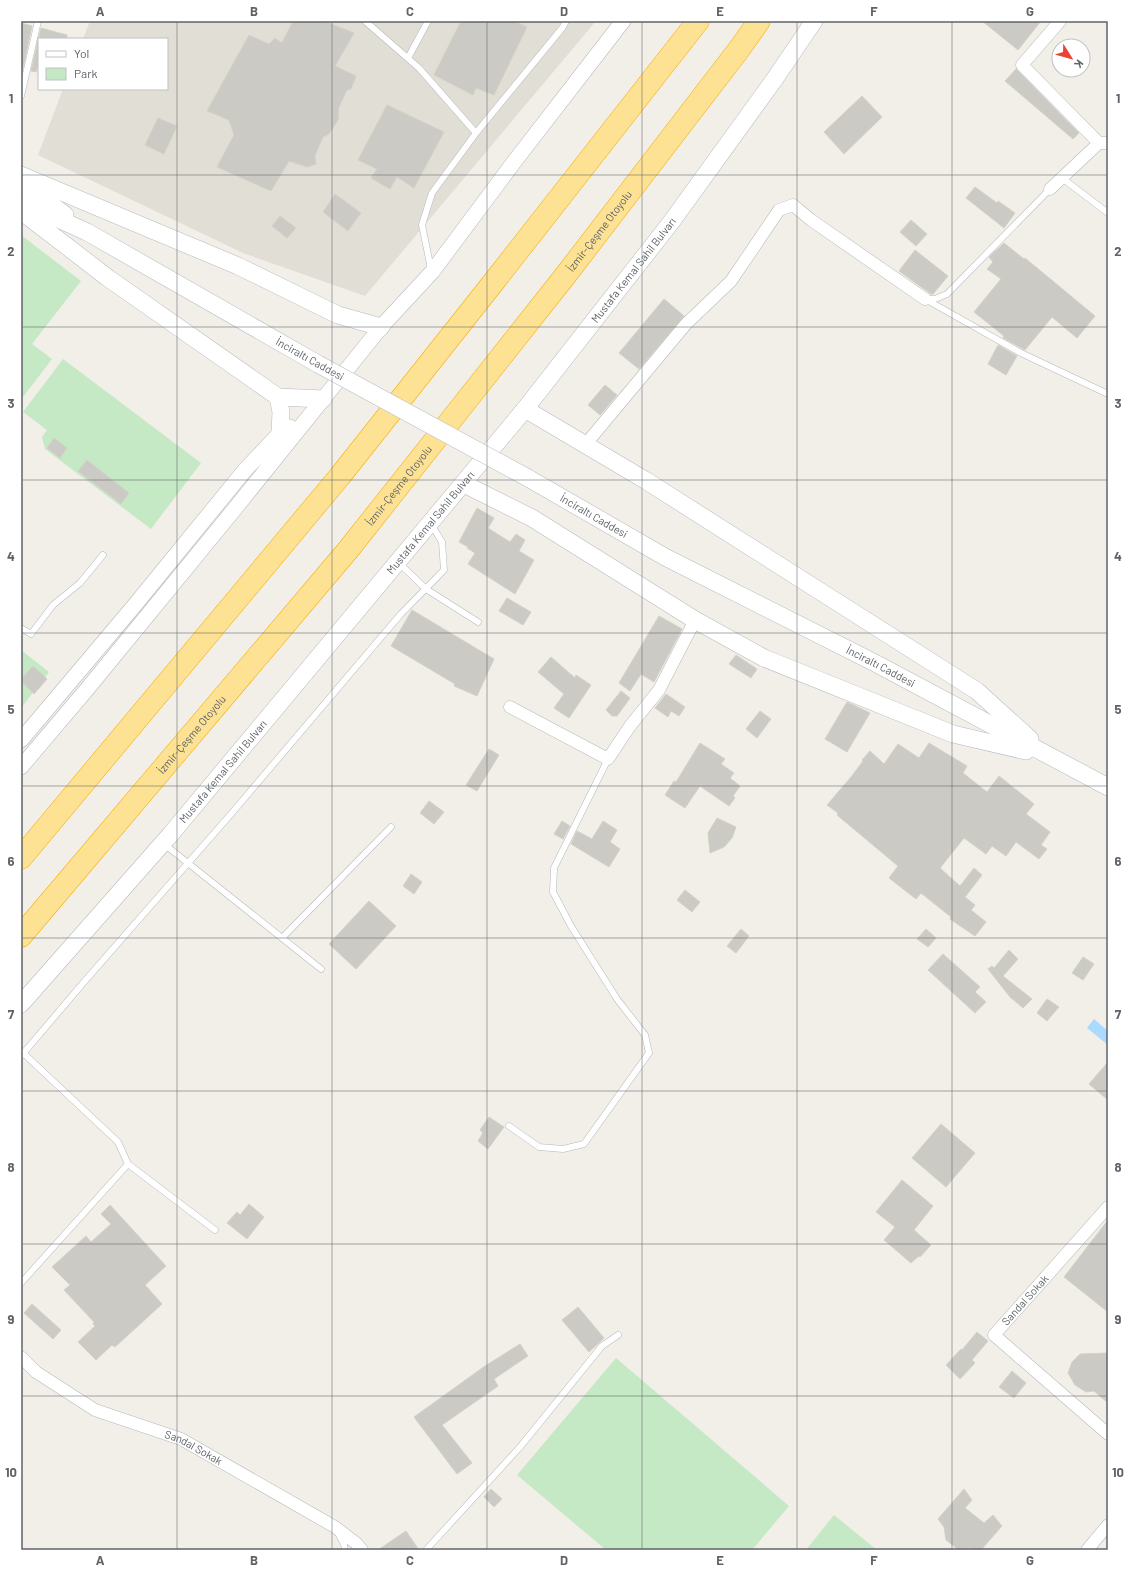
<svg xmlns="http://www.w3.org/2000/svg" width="1129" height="1571" font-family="Barlow,sans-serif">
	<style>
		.education { fill: #e1ded6 }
		.green { fill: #c5e8c5 }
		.water { fill: #aadaff }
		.building { fill: #cccac5; stroke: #d6d1c6 }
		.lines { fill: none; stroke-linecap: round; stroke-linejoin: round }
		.service-casing { stroke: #b5b8bc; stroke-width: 7 }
		.minor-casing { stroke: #b5b8bc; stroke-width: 13 }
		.tertiary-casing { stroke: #b5b8bc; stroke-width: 16 }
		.secondary-casing { stroke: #b6babf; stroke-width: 18 }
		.motorway-casing { stroke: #f9ab00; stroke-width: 23 }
		.service { stroke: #fff; stroke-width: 6 }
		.minor { stroke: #fff; stroke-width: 12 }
		.tertiary { stroke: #fff; stroke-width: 15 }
		.secondary { stroke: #fff; stroke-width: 17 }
		.motorway { stroke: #fde293; stroke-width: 22 }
		.secondary-bridge-casing { stroke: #b6babf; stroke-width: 18; stroke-linecap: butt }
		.secondary-bridge { stroke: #fff; stroke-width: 17 }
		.grid { fill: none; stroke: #5f6368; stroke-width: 1; stroke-opacity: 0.55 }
		.labels { text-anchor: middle; stroke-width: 3; stroke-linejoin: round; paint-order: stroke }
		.street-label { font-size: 11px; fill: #5f6368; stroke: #fff }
		.neatline { fill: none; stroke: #5f6368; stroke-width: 1.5 }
		.grid-label { font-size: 13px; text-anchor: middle; font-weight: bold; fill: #5f6368 }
	</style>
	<rect width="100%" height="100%" fill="#f1efe8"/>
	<path class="education" d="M 90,21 L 596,21 L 365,296 L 243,253 L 38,155 L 63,89 L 167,89 L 167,39 L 83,39 Z"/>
	<path class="green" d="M 21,235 L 81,281 L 32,344 L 52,359 L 23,397 L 21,395 Z
		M 63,359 L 201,463 L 151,529 L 45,449 L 42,437 L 47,430 L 23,412 Z
		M 21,650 L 49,672 L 21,708 Z
		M 616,1358 L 789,1506 L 752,1550 L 606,1550 L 517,1475 Z
		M 834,1515 L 877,1550 L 806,1550 Z"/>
	<path class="water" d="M 1094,1019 L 1108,1031 L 1108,1045 L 1087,1028 Z"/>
	<path class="building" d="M 293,21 L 324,21 L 354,33 L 335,66 L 356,76 L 351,89 L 347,90 L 339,107 L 338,120 L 329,134 L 323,137 L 315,155 L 316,164 L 307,167 L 289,161 L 271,191 L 217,167 L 234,135 L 229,120 L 207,111 L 249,35 L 269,44 L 275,38 L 282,43 Z
		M 461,21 L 514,21 L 527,27 L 494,95 L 476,88 L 473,95 L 434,75 Z
		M 982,21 L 1041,21 L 1018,50 Z
		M 21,23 L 32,26 L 23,68 L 21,68 Z
		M 41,28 L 67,35 L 67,39 L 39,39 L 39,63 L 36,72 L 31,71 Z
		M 1016,69 L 1079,133 L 1073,139 L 1005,81 Z
		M 862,96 L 882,117 L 844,154 L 824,132 Z
		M 387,105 L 444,132 L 414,188 L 397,177 L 390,189 L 371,178 L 377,169 L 358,160 Z
		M 158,118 L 177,126 L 164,154 L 145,145 Z
		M 975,187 L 997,203 L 998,201 L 1015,213 L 1004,228 L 966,198 Z
		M 335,194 L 361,213 L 348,231 L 323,212 Z
		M 280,216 L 296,228 L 287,238 L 272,226 Z
		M 911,220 L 927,234 L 916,246 L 900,232 Z
		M 1004,243 L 1024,259 L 1025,258 L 1095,316 L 1077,338 L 1052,317 L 1025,350 L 1003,338 L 1004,336 L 974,312 L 1001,279 L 987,269 L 993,262 L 989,257 Z
		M 915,250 L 948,276 L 933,294 L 931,294 L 899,271 Z
		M 664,299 L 684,316 L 639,369 L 619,353 Z
		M 998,345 L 1017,356 L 1006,375 L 988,364 Z
		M 605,385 L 617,395 L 600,415 L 588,405 Z
		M 54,438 L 67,448 L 60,458 L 47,448 Z
		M 87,460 L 129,493 L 121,504 L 78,471 Z
		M 477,508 L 494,518 L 488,528 L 510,542 L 516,534 L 525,540 L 519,551 L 534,560 L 515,594 L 468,564 L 475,553 L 467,548 L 468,547 L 459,542 Z
		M 507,598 L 531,612 L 523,625 L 499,611 Z
		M 412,610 L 494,659 L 477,696 L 454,686 L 455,684 L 391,646 Z
		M 659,616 L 682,629 L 654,682 L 641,674 L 630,691 L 619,683 Z
		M 736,655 L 757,669 L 751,678 L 729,664 Z
		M 551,657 L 575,678 L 576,675 L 591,685 L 569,718 L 554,708 L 564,694 L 538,672 Z
		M 33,666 L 47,679 L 34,694 L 21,681 L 21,679 Z
		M 621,691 L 630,698 L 617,716 L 612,716 L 606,710 Z
		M 666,694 L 685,707 L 679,716 L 671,711 L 668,717 L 655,708 Z
		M 847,702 L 870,713 L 847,752 L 825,739 Z
		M 760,711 L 771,719 L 757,738 L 746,729 Z
		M 700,743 L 725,759 L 721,764 L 734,773 L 730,778 L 740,786 L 733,796 L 735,798 L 729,806 L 700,786 L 685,808 L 665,795 L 674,781 L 676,782 Z
		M 929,743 L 967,766 L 963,773 L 987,792 L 999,776 L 1034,804 L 1026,814 L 1050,832 L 1041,845 L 1047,849 L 1039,859 L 1016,842 L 1006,856 L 992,846 L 986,854 L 964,838 L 940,868 L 960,886 L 974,868 L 982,875 L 965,897 L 975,905 L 971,910 L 986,922 L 975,936 L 950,919 L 951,917 L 921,893 L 916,899 L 889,878 L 898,866 L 837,815 L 838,813 L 827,805 L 851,777 L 863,761 L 862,760 L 870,751 L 884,764 L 898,744 L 919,758 Z
		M 489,749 L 499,755 L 477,791 L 466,785 Z
		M 429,801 L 444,812 L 434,824 L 420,813 Z
		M 717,818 L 736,827 L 732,838 L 724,847 L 710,853 L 708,833 Z
		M 562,821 L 570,826 L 563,839 L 554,834 Z
		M 603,821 L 617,830 L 610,842 L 620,849 L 609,867 L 571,844 L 577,831 L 592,839 Z
		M 411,874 L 422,882 L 414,894 L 403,886 Z
		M 685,890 L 700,902 L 692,912 L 677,900 Z
		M 369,901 L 396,926 L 356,969 L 329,944 Z
		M 741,929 L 749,936 L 736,953 L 727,946 Z
		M 926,929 L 936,938 L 928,947 L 917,939 Z
		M 1009,950 L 1018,959 L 1003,976 L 1032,999 L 1023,1008 L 1010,997 L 988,969 L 992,966 L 994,968 Z
		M 943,954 L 980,987 L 975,992 L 986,1002 L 975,1013 L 928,970 Z
		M 1083,957 L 1094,964 L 1083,980 L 1072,973 Z
		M 1047,999 L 1059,1007 L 1047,1021 L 1037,1013 Z
		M 1108,1062 L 1108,1100 L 1089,1084 Z
		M 489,1117 L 504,1127 L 488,1149 L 478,1141 L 483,1133 L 480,1130 Z
		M 941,1124 L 975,1153 L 946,1187 L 912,1158 Z
		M 902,1180 L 933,1206 L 914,1230 L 931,1245 L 920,1257 L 919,1256 L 911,1263 L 884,1240 L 895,1227 L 876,1212 Z
		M 249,1204 L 264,1217 L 247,1239 L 227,1223 L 237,1212 L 240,1215 Z
		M 110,1205 L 166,1266 L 145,1285 L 162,1304 L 115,1347 L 112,1345 L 96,1360 L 78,1342 L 95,1326 L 93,1324 L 94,1322 L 64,1290 L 70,1285 L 52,1267 L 86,1236 L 91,1242 L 111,1224 L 101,1214 Z
		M 1108,1220 L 1108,1312 L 1064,1277 Z
		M 32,1304 L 61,1330 L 53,1339 L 24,1313 Z
		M 578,1307 L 604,1338 L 589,1352 L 562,1320 Z
		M 977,1332 L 988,1341 L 972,1360 L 975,1363 L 960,1379 L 946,1365 L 961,1349 L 962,1350 Z
		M 520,1344 L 528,1356 L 494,1379 L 498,1386 L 442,1425 L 472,1463 L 457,1474 L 414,1417 L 485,1366 Z
		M 1108,1353 L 1108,1403 L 1094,1391 L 1086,1392 L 1075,1385 L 1068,1373 L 1072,1362 L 1080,1354 Z
		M 1012,1371 L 1026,1383 L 1014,1398 L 999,1387 Z
		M 491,1489 L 502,1499 L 494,1507 L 484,1497 Z
		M 964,1489 L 972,1500 L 965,1508 L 984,1523 L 993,1515 L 1002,1526 L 981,1550 L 974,1550 L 969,1548 L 959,1550 L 946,1540 L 944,1527 L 938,1519 Z
		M 406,1531 L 419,1550 L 378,1550 Z"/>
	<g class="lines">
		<defs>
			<path id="service" d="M 365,21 L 419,68 L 476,133
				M 408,58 L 428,21
				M 21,96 L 38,21
				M 1062,178 L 1108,213
				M 431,269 L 422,225 L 432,193 L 476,133 L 563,27 L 566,21
				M 925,299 L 1021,353 L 1108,394
				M 926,299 L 935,299 L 947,294 L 1050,189
				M 399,563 L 426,589 L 478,622
				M 21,628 L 31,634 L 53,605 L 80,583 L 103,555
				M 164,844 L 321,969
				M 282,938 L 391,827
				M 21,1051 L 118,1142 L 128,1164 L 215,1230
				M 21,1056 L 84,982 L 231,814 L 400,615 L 444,570 L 442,542 L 431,524
				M 509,1126 L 539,1147 L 563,1149 L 584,1144 L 649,1053 L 645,1035 L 617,999 L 571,926 L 553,892 L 554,868 L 608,759
				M 21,1283 L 128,1164
				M 338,1533 L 344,1544 L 345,1550
				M 426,1550 L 520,1447 L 602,1346 L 618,1335"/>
			<g id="minor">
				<path d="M 1060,21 L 1022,65 L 1099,143"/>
				<path d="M 1050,189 L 1099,143 L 1108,143"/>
				<path d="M 585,445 L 686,324 L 731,281 L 779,210 L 793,205 L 811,220 L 925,299"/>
				<path d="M 510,707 L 608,759 L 630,726 L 659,690 L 695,620"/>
				<path d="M 1108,1207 L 994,1335 L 1108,1434"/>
				<path id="s1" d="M 21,1357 L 36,1372 L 95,1410 L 181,1439 L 335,1527 L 356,1543 L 362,1550"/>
				<path d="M 1087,1550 L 1108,1525"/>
			</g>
			<path id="tertiary" d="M 21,740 L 134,606 L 245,470 L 280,433 L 290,427
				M 21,767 L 88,688 L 233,511 L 381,327 L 432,272 L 514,162 L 623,21"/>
			<g id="secondary">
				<path d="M 21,175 L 238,266 L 338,315 L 381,327"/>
				<path d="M 21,182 L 65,215"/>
				<path d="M 21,202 L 87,232 L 318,364"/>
				<path d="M 21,211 L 108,278 L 278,397 L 323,399"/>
				<path d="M 278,397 L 281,412 L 280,433"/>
				<path d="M 525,409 L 645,480 L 977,691 L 1030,739"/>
				<path id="s2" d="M 528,478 L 665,557 L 875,663 L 1108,787"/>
				<path d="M 464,484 L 532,518 L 695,620 L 764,658 L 953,734 L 1026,751"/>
				<path id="s3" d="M 21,1004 L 170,835 L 525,409 L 672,221 L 774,80 L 814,21"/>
			</g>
			<g id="motorway">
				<path d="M 21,858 L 340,476 L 496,279 L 698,21"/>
				<path id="s4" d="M 21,936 L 348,550 L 565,276 L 740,48 L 759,21"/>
			</g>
		</defs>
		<use href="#service" class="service-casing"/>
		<use href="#minor" class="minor-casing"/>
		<use href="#tertiary" class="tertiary-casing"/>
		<use href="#secondary" class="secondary-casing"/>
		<use href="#motorway" class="motorway-casing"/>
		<use href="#service" class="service"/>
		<use href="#minor" class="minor"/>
		<use href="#tertiary" class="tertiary"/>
		<use href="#secondary" class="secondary"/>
		<use href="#motorway" class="motorway"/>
		<defs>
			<path id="secondary-bridge" d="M 318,364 L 528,478"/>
		</defs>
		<use href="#secondary-bridge" class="secondary-bridge-casing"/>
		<use href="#secondary-bridge" class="secondary-bridge"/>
	</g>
	<path class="grid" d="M 177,21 L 177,1550M 332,21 L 332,1550M 487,21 L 487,1550M 642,21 L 642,1550M 797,21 L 797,1550M 952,21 L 952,1550M 21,175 L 1108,175M 21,327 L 1108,327M 21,480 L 1108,480M 21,633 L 1108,633M 21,786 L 1108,786M 21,938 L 1108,938M 21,1091 L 1108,1091M 21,1244 L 1108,1244M 21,1396 L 1108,1396"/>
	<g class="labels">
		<g class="street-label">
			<text dy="4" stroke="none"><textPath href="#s4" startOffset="912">İzmir-Çeşme Otoyolu</textPath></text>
			<text dy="4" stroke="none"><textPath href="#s3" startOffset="956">Mustafa Kemal Sahil Bulvarı</textPath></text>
			<text transform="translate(310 359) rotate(29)" y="4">İnciraltı Caddesi</text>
			<text dy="4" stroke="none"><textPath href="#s4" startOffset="588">İzmir-Çeşme Otoyolu</textPath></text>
			<text dy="4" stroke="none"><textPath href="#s2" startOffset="76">İnciraltı Caddesi</textPath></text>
			<text dy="4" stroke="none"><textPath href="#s3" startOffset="632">Mustafa Kemal Sahil Bulvarı</textPath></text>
			<text dy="4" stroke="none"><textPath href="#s2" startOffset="400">İnciraltı Caddesi</textPath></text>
			<text dy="4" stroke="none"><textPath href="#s4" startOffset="264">İzmir-Çeşme Otoyolu</textPath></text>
			<text dy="4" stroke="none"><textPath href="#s3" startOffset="308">Mustafa Kemal Sahil Bulvarı</textPath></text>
			<text transform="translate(1025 1300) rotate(-48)" y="4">Sandal Sokak</text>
			<text dy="4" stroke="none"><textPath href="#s1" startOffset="197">Sandal Sokak</textPath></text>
		</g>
	</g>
	<rect width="1129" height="1571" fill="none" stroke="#ffffff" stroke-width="44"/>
	<rect x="38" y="38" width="130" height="52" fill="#ffffff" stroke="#bfc1c3"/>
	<rect x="46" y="51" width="20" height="6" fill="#ffffff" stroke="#bfc1c3"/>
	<text x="74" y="58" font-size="12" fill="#5f6368">Yol</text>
	<rect x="46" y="68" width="20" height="12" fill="#c5e8c5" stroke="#bfc1c3"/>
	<text x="74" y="78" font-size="12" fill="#5f6368">Park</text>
	<g transform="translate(1071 58) rotate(127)"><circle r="19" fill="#ffffff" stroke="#bfc1c3"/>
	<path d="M0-3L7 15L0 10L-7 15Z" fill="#ea4335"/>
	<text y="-6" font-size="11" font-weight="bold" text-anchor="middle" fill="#5f6368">K</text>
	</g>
	<rect x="22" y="22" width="1085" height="1527" class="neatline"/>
	<g class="grid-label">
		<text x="100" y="16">A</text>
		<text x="254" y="16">B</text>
		<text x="410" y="16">C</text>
		<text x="564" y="16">D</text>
		<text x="720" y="16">E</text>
		<text x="874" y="16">F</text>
		<text x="1030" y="16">G</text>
		<text x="11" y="103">1</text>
		<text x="1118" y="103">1</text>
		<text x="11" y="256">2</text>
		<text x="1118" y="256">2</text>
		<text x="11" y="408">3</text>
		<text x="1118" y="408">3</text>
		<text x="11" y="561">4</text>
		<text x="1118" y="561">4</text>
		<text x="11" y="714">5</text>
		<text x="1118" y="714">5</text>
		<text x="11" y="866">6</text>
		<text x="1118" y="866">6</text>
		<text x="11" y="1019">7</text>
		<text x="1118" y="1019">7</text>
		<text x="11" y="1172">8</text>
		<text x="1118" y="1172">8</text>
		<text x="11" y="1324">9</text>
		<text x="1118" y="1324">9</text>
		<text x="11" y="1477">10</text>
		<text x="1118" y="1477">10</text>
		<text x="100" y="1565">A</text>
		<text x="254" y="1565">B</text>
		<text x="410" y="1565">C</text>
		<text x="564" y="1565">D</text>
		<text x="720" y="1565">E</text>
		<text x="874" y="1565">F</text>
		<text x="1030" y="1565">G</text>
	</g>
</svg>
